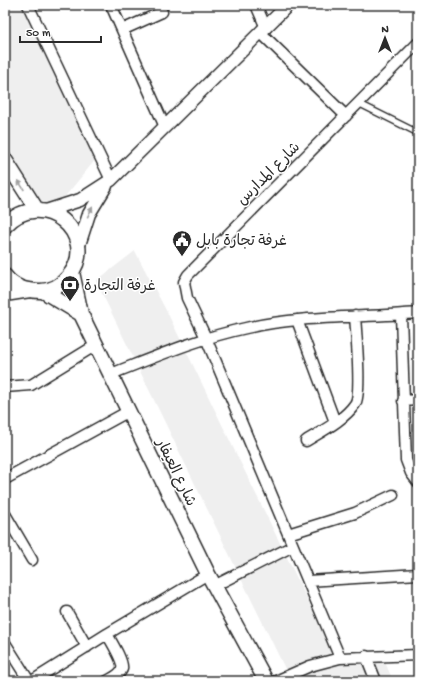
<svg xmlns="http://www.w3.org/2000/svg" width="423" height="686" font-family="'Gochi Hand','Playpen Sans Arabic',sans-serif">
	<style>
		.built { fill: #efefef }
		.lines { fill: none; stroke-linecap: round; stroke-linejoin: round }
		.service-casing { stroke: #2b2b2b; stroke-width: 8 }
		.minor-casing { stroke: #2b2b2b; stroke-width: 13 }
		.tertiary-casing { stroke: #2b2b2b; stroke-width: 15 }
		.secondary-casing { stroke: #2b2b2b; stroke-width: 17 }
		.service { stroke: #fff; stroke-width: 5 }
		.minor { stroke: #fff; stroke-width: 10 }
		.tertiary { stroke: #fff; stroke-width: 12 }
		.secondary { stroke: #fff; stroke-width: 14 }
		.oneway { fill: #a0a0a0 }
		.labels { text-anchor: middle; stroke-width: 3; stroke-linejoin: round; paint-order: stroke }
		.street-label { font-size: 15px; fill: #2b2b2b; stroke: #fff }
		.poi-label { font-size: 15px; fill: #2b2b2b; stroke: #fff; text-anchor: start }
	</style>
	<rect width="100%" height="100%" fill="#fff"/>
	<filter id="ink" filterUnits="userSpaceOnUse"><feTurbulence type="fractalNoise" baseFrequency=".025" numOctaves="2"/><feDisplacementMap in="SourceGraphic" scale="8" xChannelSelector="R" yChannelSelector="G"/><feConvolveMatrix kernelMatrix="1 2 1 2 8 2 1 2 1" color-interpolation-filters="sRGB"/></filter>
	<g filter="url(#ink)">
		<path class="built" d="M 5,5 L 28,5 L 96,159 L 63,199 L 37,211 L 5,148 Z
			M 135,251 L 169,316 L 337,660 L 385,662 L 393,681 L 291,681 L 96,281 Z"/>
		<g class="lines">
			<defs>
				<path id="service" d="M 358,103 L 418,133"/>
				<path id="minor" d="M 28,5 L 111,180
					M 111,5 L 165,127
					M 256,5 L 266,28
					M 122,30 L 162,12
					M 261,33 L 346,116
					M 401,315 L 406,460 L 411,473 L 418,482
					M 297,320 L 335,422
					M 111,374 C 155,357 199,338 246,328 C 302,315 361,318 418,313
					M 5,387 L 31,385 L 96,345
					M 403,401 L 418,400
					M 306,441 C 322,431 344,420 355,404 C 362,394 356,332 355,316
					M 5,479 L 129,411
					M 5,514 L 32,560
					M 288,534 L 355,513 L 393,495
					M 308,581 L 418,574
					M 214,586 L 293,546
					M 67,612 L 87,647
					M 5,643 L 29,681
					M 366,656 L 376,681
					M 340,658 L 206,338 L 187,298 L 184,282 L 188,275 L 418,43
					M 32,681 L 107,634 L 208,574
					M 107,681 C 112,678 120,675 122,669 C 124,662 111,641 107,634
					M 276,681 L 310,666 L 340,658 L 418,655"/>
				<path id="tertiary" d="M 46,211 L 80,200 L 111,180 L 288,5
					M 78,248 L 89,214 L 106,186
					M 5,295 L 30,291"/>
				<path id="secondary" d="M 5,160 L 37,210
					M 5,226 C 41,185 102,235 69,276 C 62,285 51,291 40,291 C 27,291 13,287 5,276
					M 72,272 L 81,314 L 208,574 L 266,681
					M 43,291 L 81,314"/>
			</defs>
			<use href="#service" class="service-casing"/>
			<use href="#minor" class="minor-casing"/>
			<use href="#tertiary" class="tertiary-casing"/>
			<use href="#secondary" class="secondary-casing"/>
			<use href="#service" class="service"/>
			<use href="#minor" class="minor"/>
			<use href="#tertiary" class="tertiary"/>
			<use href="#secondary" class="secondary"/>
		</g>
		<defs><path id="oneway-solid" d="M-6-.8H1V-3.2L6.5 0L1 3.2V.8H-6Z"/></defs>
		<g class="oneway">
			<use href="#oneway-solid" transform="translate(21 185) rotate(-123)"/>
			<use href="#oneway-solid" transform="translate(90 212) rotate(-63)"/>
		</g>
	</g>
	<defs>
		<symbol id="civic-pin" viewBox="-11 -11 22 30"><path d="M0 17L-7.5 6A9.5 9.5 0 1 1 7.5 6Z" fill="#2b2b2b" stroke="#fff"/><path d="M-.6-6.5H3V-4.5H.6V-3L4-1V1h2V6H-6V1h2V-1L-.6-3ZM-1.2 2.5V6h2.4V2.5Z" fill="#fff"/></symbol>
		<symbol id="bank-pin" viewBox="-11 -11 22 30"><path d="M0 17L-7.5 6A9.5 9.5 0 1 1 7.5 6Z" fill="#2b2b2b" stroke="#fff"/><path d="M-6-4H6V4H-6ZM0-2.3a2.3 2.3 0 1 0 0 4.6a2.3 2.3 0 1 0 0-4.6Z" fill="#fff"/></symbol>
	</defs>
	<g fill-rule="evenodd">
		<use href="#civic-pin" x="171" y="229" width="22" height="30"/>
		<use href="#bank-pin" x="59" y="274" width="22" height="30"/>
	</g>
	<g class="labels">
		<g class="street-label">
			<text transform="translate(268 173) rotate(-45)" y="5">شارع المدارس</text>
			<text transform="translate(177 472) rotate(64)" y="5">شارع العيفار</text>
		</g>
		<g class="poi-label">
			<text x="196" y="245">غرفة تجارة بابل</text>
			<text x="84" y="290">غرفة التجارة</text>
		</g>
	</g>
	<rect width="423" height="686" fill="none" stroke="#fff" stroke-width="20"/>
	<rect x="10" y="10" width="403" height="666" fill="none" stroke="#2b2b2b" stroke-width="1.5" filter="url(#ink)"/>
	<g transform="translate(385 38)" stroke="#ffffff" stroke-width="3" paint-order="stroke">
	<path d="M0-3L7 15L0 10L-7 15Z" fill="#2b2b2b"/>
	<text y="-6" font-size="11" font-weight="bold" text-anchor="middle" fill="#2b2b2b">N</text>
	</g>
	<path d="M20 36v6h81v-6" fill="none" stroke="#2b2b2b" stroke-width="2"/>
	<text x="26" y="36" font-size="12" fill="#2b2b2b" stroke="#ffffff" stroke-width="3" paint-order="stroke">50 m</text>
</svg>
